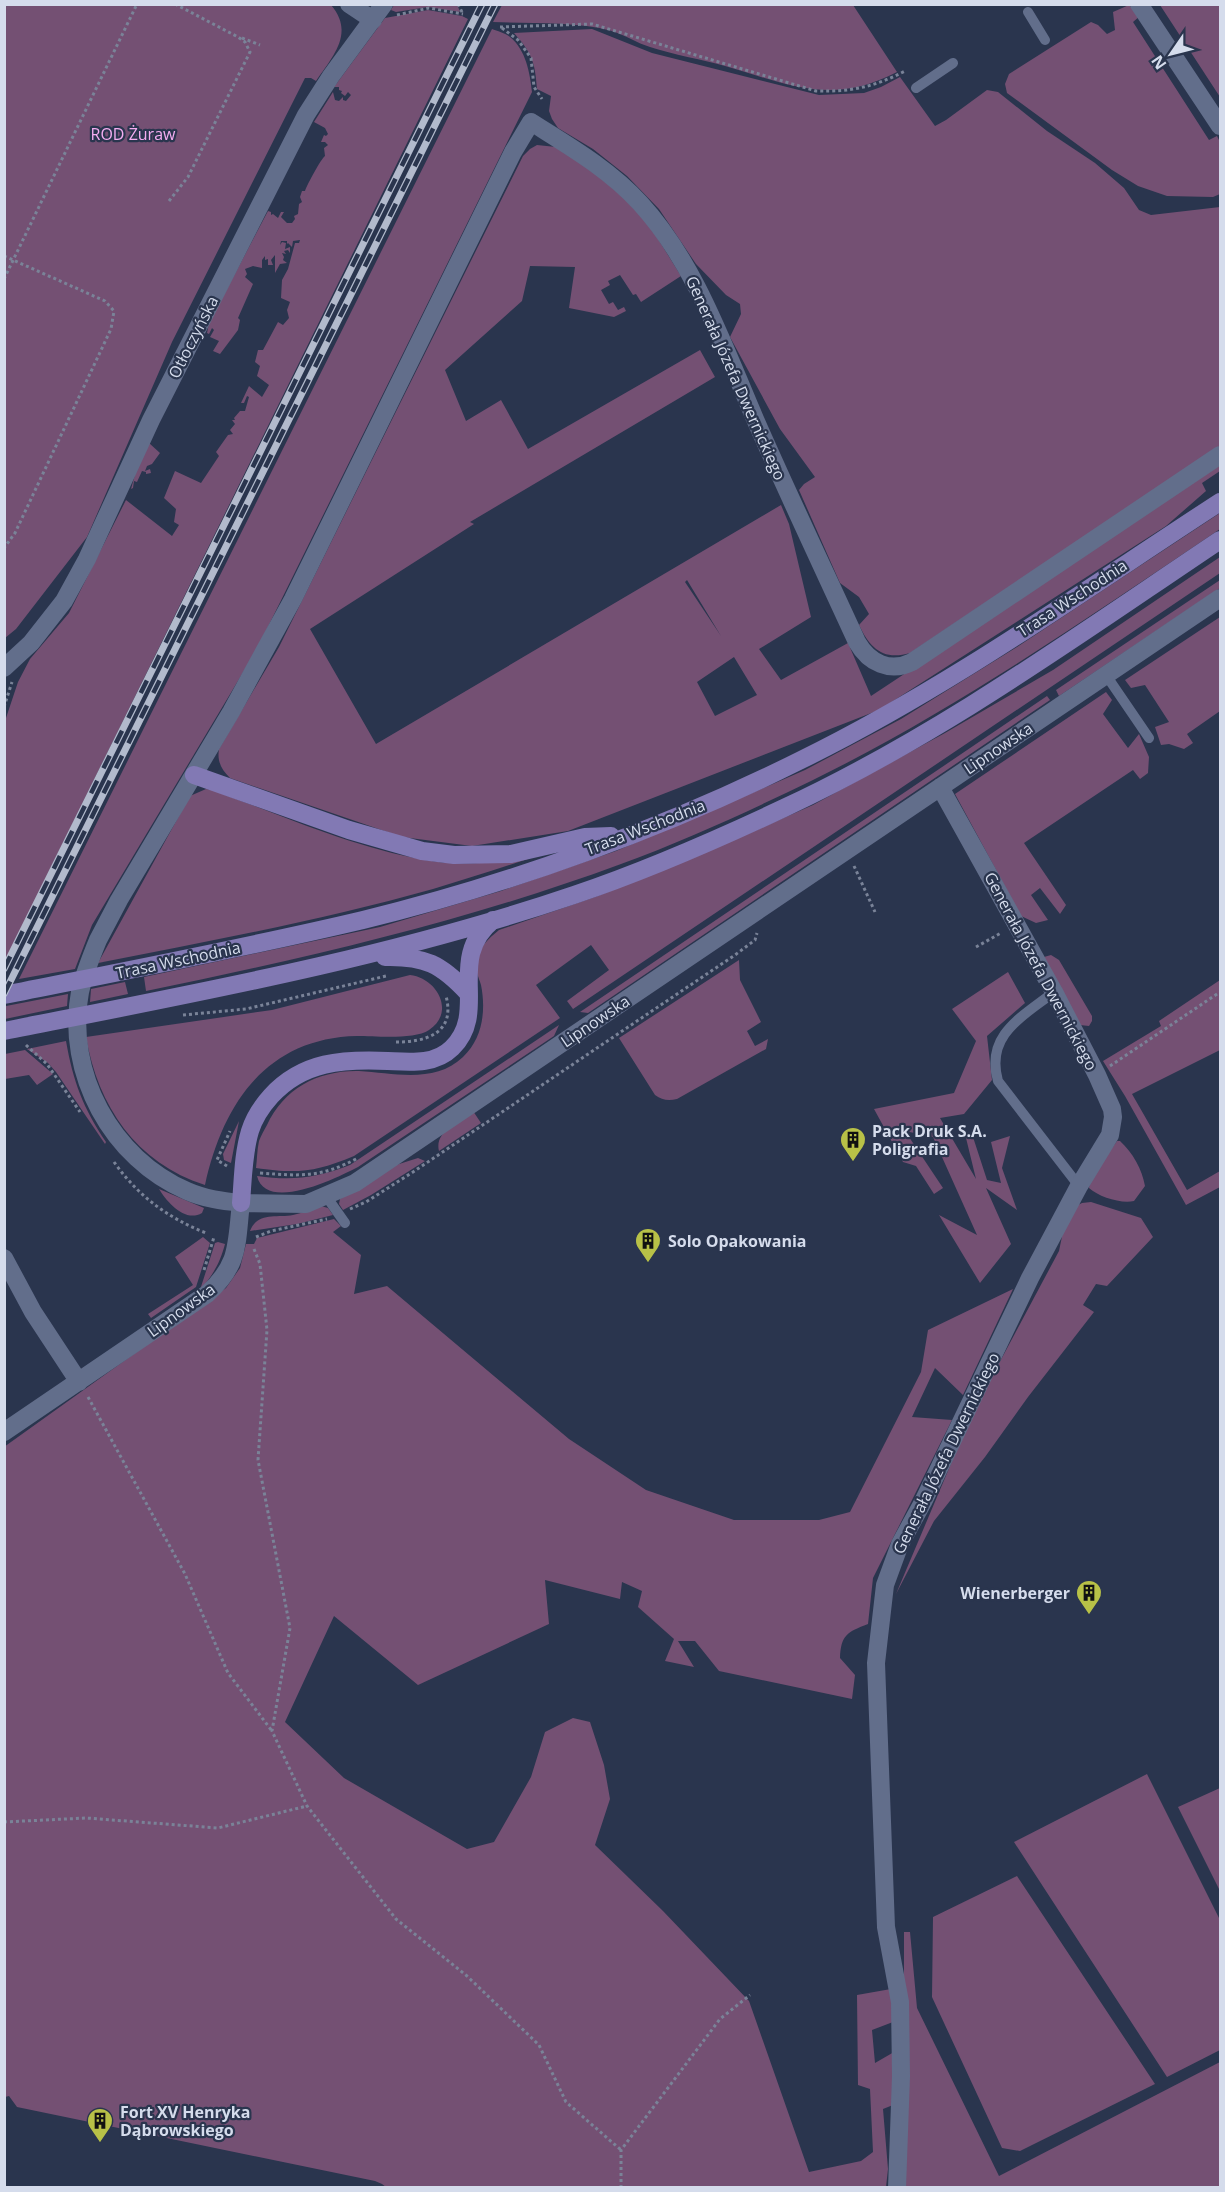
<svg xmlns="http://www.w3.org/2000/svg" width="1225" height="2192" font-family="'Open Sans',sans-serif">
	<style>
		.green { fill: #745073; fill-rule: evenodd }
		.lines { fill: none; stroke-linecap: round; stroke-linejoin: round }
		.path { stroke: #7a8398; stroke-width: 3; stroke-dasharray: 3 3; stroke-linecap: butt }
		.lane { stroke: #626e8b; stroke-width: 10 }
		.street { stroke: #626e8b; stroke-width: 18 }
		.primary { stroke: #8279b4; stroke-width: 18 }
		.rail-casing { stroke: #b2bacc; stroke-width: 7 }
		.rail { stroke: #2a354e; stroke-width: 4.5; stroke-dasharray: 14; stroke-linecap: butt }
		.labels { text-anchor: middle; stroke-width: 4.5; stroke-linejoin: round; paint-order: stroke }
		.park-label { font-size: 16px; fill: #f4adf1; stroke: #2a354e }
		.street-label { font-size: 16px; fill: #d5dcec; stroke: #2a354e }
		.poi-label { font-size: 16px; font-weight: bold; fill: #d5dcec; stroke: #2a354e; text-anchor: start }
	</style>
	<rect width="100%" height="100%" fill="#2a354e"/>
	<path class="green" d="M 5,4 L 331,5 C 355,33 333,56 316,81 L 311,78 L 305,78 L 172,342 L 87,537 L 16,629 L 5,638 Z
		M 457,4 L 460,12 L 428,7 L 396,12 L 391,10 L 394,5 Z
		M 502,5 L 853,5 L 897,72 C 832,106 790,85 725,66 C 701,59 674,55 650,47 C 637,43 625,35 612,31 C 574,21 532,24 493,22 Z
		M 1129,5 L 1140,16 L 1133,22 L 1209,140 L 1217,136 L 1220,142 L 1220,194 L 1213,197 L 1167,196 L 1138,186 L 1112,170 L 1007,93 L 1005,84 L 1009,74 L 1091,22 L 1098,25 L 1107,34 L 1115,30 L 1113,12 Z
		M 1160,5 L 1220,5 L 1220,97 Z
		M 428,10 L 462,16 L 468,19 L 5,961 L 5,721 L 18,682 L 30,659 L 69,613 L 126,500 L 172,536 L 179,525 L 174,522 L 176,509 L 164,498 L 175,471 L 201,483 L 219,456 L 216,452 L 228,435 L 233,434 L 230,430 L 235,424 L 232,420 L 235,420 L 234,418 L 240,411 L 245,411 L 249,397 L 247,396 L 244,403 L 241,403 L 249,386 L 262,397 L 269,385 L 257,376 L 260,366 L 255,362 L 258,350 L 263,350 L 278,322 L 283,325 L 289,318 L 287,310 L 290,302 L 281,298 L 282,280 L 288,269 L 295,243 L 299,243 L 300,240 L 293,241 L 292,247 L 288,243 L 287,244 L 287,241 L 281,241 L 280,245 L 282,242 L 286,243 L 285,249 L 290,247 L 290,253 L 288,250 L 284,251 L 286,254 L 282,253 L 284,257 L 283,260 L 287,263 L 280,264 L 275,273 L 275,255 L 271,260 L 273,265 L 268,265 L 268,259 L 265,260 L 265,256 L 262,260 L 262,268 L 253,266 L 245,269 L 247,274 L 245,277 L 253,284 L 238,318 L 240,320 L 238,330 L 220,354 L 213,351 L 219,341 L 210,337 L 214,330 L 212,328 L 209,334 L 207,333 L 209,323 L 268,211 L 271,212 L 271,215 L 273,214 L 278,218 L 281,212 L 284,212 L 281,217 L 287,223 L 292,223 L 295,219 L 294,216 L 298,214 L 299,204 L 302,202 L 300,197 L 302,191 L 305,191 C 308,183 321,159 325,156 L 324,148 L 328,145 L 325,142 L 321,142 L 324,135 L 326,136 L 328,134 L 325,128 L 314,122 L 333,92 L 335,100 L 339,101 L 343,97 L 343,100 L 346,101 L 351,95 L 348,92 L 345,96 L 341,93 L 342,91 L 339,90 L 339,87 L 334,87 L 385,18 Z
		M 492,29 C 497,31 505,33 510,37 C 526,50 530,73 532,92 L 257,649 L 92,925 L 75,969 L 19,979 Z
		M 592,29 L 652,53 L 819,95 L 864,93 L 881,87 L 900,77 L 935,126 L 946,120 L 987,90 L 998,92 L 1047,131 L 1095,163 L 1124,188 L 1139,210 L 1151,215 L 1220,207 L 1220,446 L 910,653 C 883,661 870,648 859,625 L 869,614 L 859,597 L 840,583 L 799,490 L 804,484 L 815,477 L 780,429 L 730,337 L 741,314 L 740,304 L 726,295 L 696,264 L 659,209 L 627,176 L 593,149 L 558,128 L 552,119 L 549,111 L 551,96 L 537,89 C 535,62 532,53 514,33 Z
		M 537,145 L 556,147 L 591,169 L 626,200 L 650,226 L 681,276 L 641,302 L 636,294 L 633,295 L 620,275 L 608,281 L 610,285 L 601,290 L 609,304 L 613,302 L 618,310 L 624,307 L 626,311 L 614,317 L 569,308 L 575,267 L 530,266 L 522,301 L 445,370 L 466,421 L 501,400 L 528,449 L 700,350 L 715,377 L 470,522 L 474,524 L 310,629 L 376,744 L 781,505 L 789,524 L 811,617 L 759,649 L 781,680 L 848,643 L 871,696 L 1220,465 L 1220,471 L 1202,483 L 1206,491 L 1166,526 L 879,710 L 568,831 L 472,846 L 402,837 L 230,778 C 221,769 217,761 219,749 L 279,647 L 523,156 L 530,149 ZM 687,580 L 721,636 L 685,582 ZM 734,657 L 757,695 L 715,716 L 697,682 Z
		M 149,443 L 160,453 L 152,464 L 147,466 L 145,471 L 150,469 L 151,473 L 146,474 L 146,472 L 142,471 L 137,482 L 134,481 L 133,488 L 131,489 L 136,471 Z
		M 1220,513 L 1220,529 C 1087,618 956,710 811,781 C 749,811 686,840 621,864 C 467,921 307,958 146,991 L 144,977 L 380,927 L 501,891 L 616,851 L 715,809 L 805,770 L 901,719 L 1017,647 Z
		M 1220,557 L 1220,573 L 573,1009 L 567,1001 L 609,970 L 591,945 L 536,985 L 560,1018 L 354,1156 C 316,1172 297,1174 256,1168 C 257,1160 257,1150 259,1141 C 261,1136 264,1130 267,1125 C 284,1088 319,1070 359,1071 C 394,1073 435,1084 463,1057 C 483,1038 486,1010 481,985 C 479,978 475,970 476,963 C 478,948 488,939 499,930 L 595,897 L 693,858 L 813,805 L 945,733 L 1053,670 Z
		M 1220,580 L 1220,588 L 1059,696 L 1056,690 Z
		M 1220,617 L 1220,711 L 1187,734 L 1193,743 L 1184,749 L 1169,744 L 1161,745 L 1155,727 L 1169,722 L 1145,685 L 1131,688 L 1125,680 Z
		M 1106,692 L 1112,700 L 1103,714 L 1128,748 L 1139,734 L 1149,757 L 1148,773 L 1140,779 L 1133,770 L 1024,843 L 1066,905 L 1060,914 L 1040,888 L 1031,895 L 1048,920 L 1036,923 L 1021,916 L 955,794 Z
		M 1047,696 L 1050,700 L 588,1013 L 580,1012 Z
		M 206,789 L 212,790 C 281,815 351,847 425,860 C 461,867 498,862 534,857 C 500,868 467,879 433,889 C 323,920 210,941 98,963 L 190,796 Z
		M 1051,955 L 1059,960 L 1092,1016 L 1092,1021 L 1089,1026 L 1080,1025 L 1044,957 Z
		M 739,960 L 740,980 L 761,1022 L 747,1031 L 755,1046 L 768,1039 L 766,1049 L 677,1099 C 668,1101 662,1100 655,1095 L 619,1038 Z
		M 1008,972 L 1025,1003 L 987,1036 L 992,1080 L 964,1114 L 940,1118 L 976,1179 L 966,1138 L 972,1134 L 987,1180 L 1001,1183 L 991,1142 L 1010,1136 L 1002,1168 L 1017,1210 L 986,1188 L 1011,1244 L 980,1283 L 939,1215 L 977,1235 L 933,1137 L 905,1131 L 943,1188 L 934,1194 L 916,1166 L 903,1162 L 874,1109 L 954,1093 L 976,1041 L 952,1009 Z
		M 410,975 C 437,978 456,1012 429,1030 C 414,1040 376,1036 357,1036 C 267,1038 223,1103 205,1185 C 136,1163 98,1106 86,1037 L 272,1010 Z
		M 1220,980 L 1220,1050 L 1132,1094 L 1187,1190 L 1220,1171 L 1220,1187 L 1186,1205 L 1125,1096 L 1103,1061 L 1161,1026 L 1159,1021 Z
		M 125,982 L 128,994 L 90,1002 L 91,989 Z
		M 68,994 L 67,1006 L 5,1019 L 6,1006 Z
		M 559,1025 L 554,1036 L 358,1167 C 337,1178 266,1213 257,1176 C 293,1181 316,1178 350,1165 Z
		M 66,1041 C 73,1081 83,1108 106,1142 L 105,1144 L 56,1072 L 48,1063 L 27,1049 Z
		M 25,1050 L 53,1074 L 37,1085 L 29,1075 L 5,1079 L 5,1054 Z
		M 473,1111 L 481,1123 L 439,1151 C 434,1132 459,1121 473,1111 Z
		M 239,1121 L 231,1163 L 224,1160 L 223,1154 Z
		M 1117,1141 L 1120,1141 C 1133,1153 1142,1169 1145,1186 L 1134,1201 C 1121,1204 1099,1197 1089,1188 L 1090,1179 Z
		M 418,1158 L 425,1161 L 371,1195 L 343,1210 L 339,1204 L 340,1199 L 396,1165 Z
		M 159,1189 L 204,1208 L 202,1213 C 185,1223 167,1202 159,1189 Z
		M 1091,1202 L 1141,1218 L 1153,1237 L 1107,1286 L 1096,1284 L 1083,1305 L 1094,1312 L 1028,1397 L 985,1457 L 934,1521 L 896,1594 L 972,1414 L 1059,1251 L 1066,1217 L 1074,1207 L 1082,1203 Z
		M 321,1206 L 328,1208 L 333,1215 L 297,1224 L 250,1231 C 257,1212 276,1218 293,1215 C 302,1213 312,1209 321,1206 Z
		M 334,1219 L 341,1226 L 333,1232 L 361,1255 L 354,1294 L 387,1286 L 569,1439 L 646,1490 L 734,1520 L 819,1520 L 850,1512 L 921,1372 L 928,1330 L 1013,1289 L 963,1395 L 935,1368 L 912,1417 L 952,1420 L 873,1578 L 868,1624 C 847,1632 841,1635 840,1658 L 855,1675 L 852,1699 L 719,1671 L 695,1641 L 678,1641 L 694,1667 L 665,1661 L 674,1639 L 638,1607 L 642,1591 L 622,1582 L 620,1599 L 545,1580 L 549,1624 L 418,1685 L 334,1616 L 285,1722 L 344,1778 L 467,1849 L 494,1842 L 531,1777 L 545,1732 L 573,1718 L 590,1722 L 604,1765 L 610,1799 L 595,1845 L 663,1911 L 749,2001 L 809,2172 L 861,2161 L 873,2152 L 870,2089 L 858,2085 L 857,1995 L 891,1989 L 893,2022 L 872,2030 L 875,2063 L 894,2052 L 893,2105 L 883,2109 L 888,2169 L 886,2187 L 386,2187 L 382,2184 L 375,2181 L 17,2107 L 9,2096 L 5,2097 L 4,1447 L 226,1288 L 240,1268 L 246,1244 L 254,1244 L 257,1238 Z
		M 203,1237 L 210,1243 L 196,1287 L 151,1318 L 148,1314 L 193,1285 L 175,1257 Z
		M 218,1242 L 225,1244 C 220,1263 213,1275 200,1290 L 215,1243 Z
		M 1147,1774 L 1220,1920 L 1220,2050 L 1167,2077 L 1014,1842 Z
		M 1220,1788 L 1220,1891 L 1178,1807 Z
		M 1017,1876 L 1155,2084 L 1020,2151 L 1002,2148 L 932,1997 L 933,1917 Z
		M 904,1932 L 910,1932 L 917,2008 L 999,2176 L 1220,2062 L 1220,2187 L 904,2188 Z"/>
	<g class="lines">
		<path class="path" d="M 458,4 L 463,14
			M 4,7 L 6,4
			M 397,15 L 429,8 L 463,14
			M 500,27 L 592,24 L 816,91 C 851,92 874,87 905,71
			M 502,28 L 518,40 L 531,58 L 534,87 L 542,99
			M 242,38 L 260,45
			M 169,201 L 188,177 L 250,52 L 245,42 L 238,37 L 175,4
			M 4,256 L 105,301 L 114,311 L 111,329 L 15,533 L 4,548
			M 4,279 L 137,4
			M 4,707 L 12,682
			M 854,866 L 875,912
			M 976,947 L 1001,933
			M 183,1015 L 246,1009 L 386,976
			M 396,1042 C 425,1042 456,1034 446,996
			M 26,1045 L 47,1064 L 80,1112
			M 1110,1066 L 1220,992
			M 114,1162 C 138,1196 168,1218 206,1233
			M 227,1166 L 217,1160 L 230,1131
			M 260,1173 C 301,1176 320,1178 358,1158
			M 350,1209 L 366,1202 L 413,1172 L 735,955 L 755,940 L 757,933
			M 256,1237 L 271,1231 L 327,1219
			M 254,1249 L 260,1264 L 267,1330 L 258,1460 L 290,1628 L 272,1731 L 307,1806 L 396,1919 L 467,1976 L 539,2045 L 566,2102 L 621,2150
			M 204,1270 L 214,1237
			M 88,1397 L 185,1574 L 228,1673 L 272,1731
			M 4,1822 L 86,1818 L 218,1828 L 307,1806
			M 621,2188 L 621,2150 L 720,2019 L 750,1995"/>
		<path class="lane" d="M 1028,12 L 1045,40
			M 916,88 L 953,63
			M 1106,675 L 1149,738
			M 1054,992 C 1022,1017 985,1035 998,1081 L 1079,1186
			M 326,1196 L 345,1223"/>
		<path class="street" d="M 349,4 L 373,20
			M 1139,4 L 1220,126
			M 4,668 L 31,643 L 64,601 L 87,559 L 151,420 L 306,115 L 331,76 L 384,4
			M 241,1203 C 223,1201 205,1199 187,1191 C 112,1159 65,1073 80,992 C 84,974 91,957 98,940 L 119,900 L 231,712 L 293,599 L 513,152 L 531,122 C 569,146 609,169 640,203 C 695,263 723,345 755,419 C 788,494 823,568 857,642 C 869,663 890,673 912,662 L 1220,455
			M 4,1258 L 33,1312 L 79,1382
			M 4,1432 L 207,1294 C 240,1264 236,1245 241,1203 L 306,1204 L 355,1183 L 1220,598
			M 897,2188 L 901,2076 L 900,2002 L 886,1927 L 876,1663 L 885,1585 L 900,1544 L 923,1502 L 1030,1278 L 1079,1186 L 1110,1135 L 1113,1117 L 1112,1109 L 1097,1075 L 1054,992 L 940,787"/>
		<path class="primary" d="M 194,775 L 349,830 L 422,851 L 454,855 L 511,854 L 585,837 L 611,836
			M 385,957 C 425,956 441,964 468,993
			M 4,995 C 124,971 245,948 363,920 C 511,884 665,828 801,760 C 948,688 1083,591 1220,502
			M 4,1031 C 196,993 389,958 574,895 C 645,871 716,840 784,808 C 939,736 1078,635 1220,540
			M 241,1203 C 243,1179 243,1154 250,1131 C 254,1118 262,1106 271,1096 C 303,1061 343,1059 388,1061 C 410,1062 435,1065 452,1048 C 490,1011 445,959 493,920"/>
		<defs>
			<path id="rail" d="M 4,969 L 482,4
				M 4,994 L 495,4"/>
		</defs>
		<use href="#rail" class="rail-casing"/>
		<use href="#rail" class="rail"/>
	</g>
	<defs>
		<symbol id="building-pin" viewBox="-11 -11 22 30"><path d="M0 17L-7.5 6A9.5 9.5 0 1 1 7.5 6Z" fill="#b8c147" stroke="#2a354e"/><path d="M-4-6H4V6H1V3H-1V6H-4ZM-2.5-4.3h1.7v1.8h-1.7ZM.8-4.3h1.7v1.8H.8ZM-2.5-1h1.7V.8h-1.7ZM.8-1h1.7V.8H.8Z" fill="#111"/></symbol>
	</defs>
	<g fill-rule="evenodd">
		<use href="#building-pin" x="838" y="1125" width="30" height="40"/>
		<use href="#building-pin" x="633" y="1226" width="30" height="40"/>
		<use href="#building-pin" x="1074" y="1578" width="30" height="40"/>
		<use href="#building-pin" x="85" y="2106" width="30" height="40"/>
	</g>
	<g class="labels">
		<g class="park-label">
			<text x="133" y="140">ROD Żuraw</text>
		</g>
		<g class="street-label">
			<text transform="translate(193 337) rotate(-63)" y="6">Otłoczyńska</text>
			<text transform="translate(736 378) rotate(66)" y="6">Generała Józefa Dwernickiego</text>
			<text transform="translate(1072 598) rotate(-33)" y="6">Trasa Wschodnia</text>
			<text transform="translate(998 748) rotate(-34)" y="6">Lipnowska</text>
			<text transform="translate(645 827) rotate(-21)" y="6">Trasa Wschodnia</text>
			<text transform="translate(178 960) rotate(-12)" y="6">Trasa Wschodnia</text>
			<text transform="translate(1041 971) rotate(62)" y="6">Generała Józefa Dwernickiego</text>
			<text transform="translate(595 1021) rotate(-34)" y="6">Lipnowska</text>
			<text transform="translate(181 1310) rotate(-36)" y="6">Lipnowska</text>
			<text transform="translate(946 1453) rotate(-64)" y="6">Generała Józefa Dwernickiego</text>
		</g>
		<g class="poi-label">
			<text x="872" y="1137">Pack Druk S.A.<tspan x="872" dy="18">Poligrafia</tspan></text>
			<text x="668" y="1247">Solo Opakowania</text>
			<text x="1070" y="1599" text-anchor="end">Wienerberger</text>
			<text x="120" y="2118">Fort XV Henryka<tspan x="120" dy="18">Dąbrowskiego</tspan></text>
		</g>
	</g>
	<rect width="1225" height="2192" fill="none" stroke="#d5dcec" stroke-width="12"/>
	<g transform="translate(1171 54) rotate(235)" stroke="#2a354e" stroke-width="4.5" paint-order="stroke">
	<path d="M0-4.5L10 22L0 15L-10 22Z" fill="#d5dcec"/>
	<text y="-9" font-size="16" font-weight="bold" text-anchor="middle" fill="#d5dcec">N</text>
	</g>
</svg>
